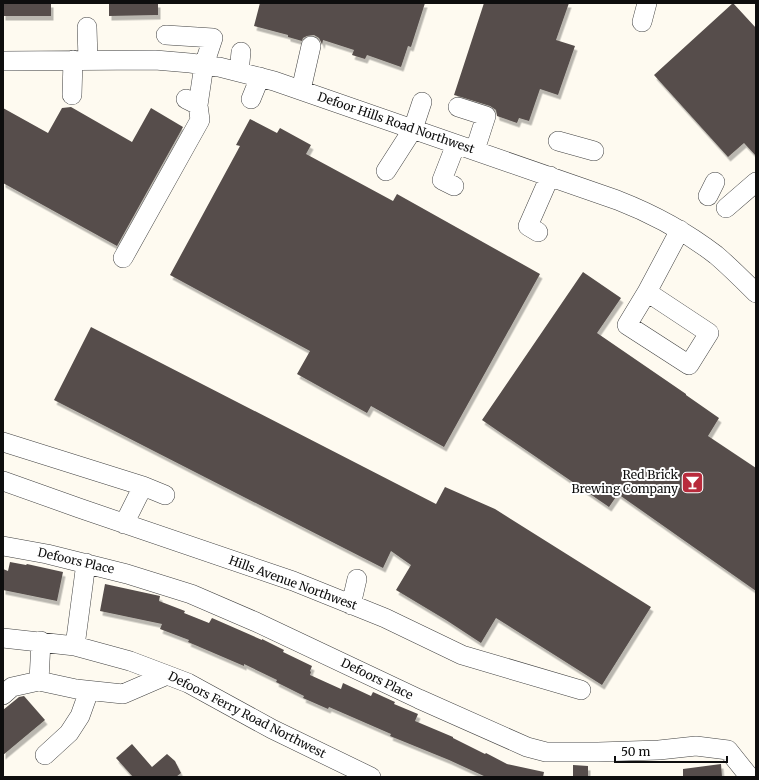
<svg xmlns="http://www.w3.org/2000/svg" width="759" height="780" font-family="Merriweather,serif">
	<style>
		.building { fill: #564e4b; filter: url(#shadow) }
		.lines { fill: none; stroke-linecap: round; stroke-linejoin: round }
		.minor-casing { stroke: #414141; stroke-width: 20 }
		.minor { stroke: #fff; stroke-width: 19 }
		.labels { text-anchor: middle; stroke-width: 4; stroke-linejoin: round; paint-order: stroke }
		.street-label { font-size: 12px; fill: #0e0e0e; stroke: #fff }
		.poi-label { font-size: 12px; fill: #0e0e0e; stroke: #fff; text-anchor: end }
	</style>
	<defs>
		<filter id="shadow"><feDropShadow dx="2.5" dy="4.5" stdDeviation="0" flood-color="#0004"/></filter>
	</defs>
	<rect width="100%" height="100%" fill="#fefaf0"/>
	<path class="building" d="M 3,3 L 51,3 L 51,16 L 3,16 Z
		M 109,3 L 158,3 L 158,15 L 109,16 Z
		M 260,3 L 425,3 L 411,47 L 408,46 L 401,67 L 367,55 L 365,59 L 352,55 L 354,50 L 323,40 L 322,45 L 321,42 L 319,38 L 314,35 L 307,36 L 303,38 L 302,41 L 288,37 L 288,35 L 254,26 Z
		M 484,3 L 569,3 L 556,40 L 575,46 L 558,95 L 540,89 L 529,121 L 519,118 L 517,123 L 497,116 L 496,110 L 490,106 L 461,97 L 454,95 Z
		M 733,3 L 756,28 L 756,156 L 744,143 L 728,157 L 654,75 Z
		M 71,107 L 132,142 L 151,108 L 183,127 L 117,246 L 3,183 L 3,108 L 48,133 L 62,108 Z
		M 250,119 L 277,133 L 280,128 L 311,145 L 306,154 L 393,201 L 397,194 L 540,274 L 444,447 L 371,406 L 367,413 L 297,374 L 310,351 L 170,275 L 240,146 L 236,145 Z
		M 583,272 L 621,298 L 597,333 L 686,394 L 686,395 L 719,418 L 708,436 L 756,468 L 756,591 L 618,494 L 609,507 L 482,420 Z
		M 91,327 L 436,504 L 445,487 L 495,509 L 651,607 L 602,685 L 496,618 L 481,643 L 446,620 L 396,590 L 411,565 L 391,551 L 383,568 L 54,400 Z
		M 10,562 L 26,565 L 27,564 L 63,572 L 57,601 L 3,590 L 3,569 L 8,571 Z
		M 105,584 L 160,596 L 159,601 L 185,611 L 184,613 L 209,623 L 212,618 L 262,640 L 262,639 L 284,650 L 283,652 L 312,666 L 310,671 L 311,672 L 310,675 L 341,689 L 343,683 L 371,696 L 373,692 L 395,702 L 394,704 L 418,714 L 415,721 L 453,737 L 453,738 L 485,754 L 486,753 L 507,764 L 544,772 L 543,777 L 486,777 L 449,760 L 390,736 L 391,734 L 329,707 L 328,709 L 303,698 L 304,696 L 276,682 L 277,680 L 244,664 L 244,666 L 188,642 L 189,640 L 160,629 L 162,624 L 100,611 Z
		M 24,696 L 45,720 L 3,755 L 3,710 L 19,697 Z
		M 132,744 L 152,767 L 167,754 L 175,761 L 181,773 L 176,777 L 133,777 L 116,758 Z
		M 721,764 L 722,777 L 683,777 L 683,769 Z
		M 573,765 L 588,766 L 588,777 L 573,777 Z"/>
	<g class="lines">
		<defs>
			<path id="minor" d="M 642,22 L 647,3
				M 87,27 L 88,60
				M 166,35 L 213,38 L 204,65 L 198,105
				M 3,61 L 155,60 L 190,63 L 219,67 L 274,81 L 617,200 C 653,214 685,231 716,255 C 730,267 743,280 756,293
				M 239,72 L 241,52
				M 301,90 L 311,46
				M 72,95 L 73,60
				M 251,99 L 260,77
				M 458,107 L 486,116 L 475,150
				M 558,141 L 594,151
				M 386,171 L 413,129 L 422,102
				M 454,186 L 442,180 L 456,144
				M 708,196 L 715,182
				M 726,208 L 756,182
				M 538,232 L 528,226 L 550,176
				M 123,258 L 200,120 L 198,105 L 186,99
				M 647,292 L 709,333 L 689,365 L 627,325 L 647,292 L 680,230
				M 3,442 L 143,486 L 165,495
				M 3,481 L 79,508 L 293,581 L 385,618 L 462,655 L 581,690
				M 124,524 L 143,486
				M 3,546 L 47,554 L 127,574 L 191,594 L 256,622 L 419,699 L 527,747 L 546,752 L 598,752 L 659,750 L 696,746 L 728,750 L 748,775
				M 351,605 L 357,579
				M 3,638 L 75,646 L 130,661 L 167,675 L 188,683 L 272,729 L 371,777
				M 75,646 L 86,563
				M 39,681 L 41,641
				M 3,695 L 12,687 L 39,681 L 76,689 L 123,694 L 167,675
				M 45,755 L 69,733 L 80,716 L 89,691"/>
		</defs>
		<use href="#minor" class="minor-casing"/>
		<use href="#minor" class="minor"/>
	</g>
	<defs>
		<symbol id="bar-square" viewBox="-11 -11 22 22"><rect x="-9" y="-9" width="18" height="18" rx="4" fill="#b82b3c" stroke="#fff"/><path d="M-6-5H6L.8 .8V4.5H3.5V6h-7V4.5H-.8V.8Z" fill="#fff"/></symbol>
	</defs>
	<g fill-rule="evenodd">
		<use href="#bar-square" x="680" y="470" width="25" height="25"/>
	</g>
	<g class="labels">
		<g class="street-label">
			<text transform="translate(396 123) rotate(19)" y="4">Defoor Hills Road Northwest</text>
			<text transform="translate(76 561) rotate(13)" y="4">Defoors Place</text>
			<text transform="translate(293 583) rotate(20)" y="4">Hills Avenue Northwest</text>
			<text transform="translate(377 679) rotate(26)" y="4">Defoors Place</text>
			<text transform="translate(247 715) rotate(27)" y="4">Defoors Ferry Road Northwest</text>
		</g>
		<g class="poi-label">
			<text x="678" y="479">Red Brick<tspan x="678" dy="14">Brewing Company</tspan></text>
		</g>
	</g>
	<rect width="759" height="780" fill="none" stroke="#0e0e0e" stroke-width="8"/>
	<path d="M615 756v6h112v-6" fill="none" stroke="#0e0e0e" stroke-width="2"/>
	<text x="621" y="756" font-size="12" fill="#0e0e0e" stroke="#ffffff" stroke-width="3" paint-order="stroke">50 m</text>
</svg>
